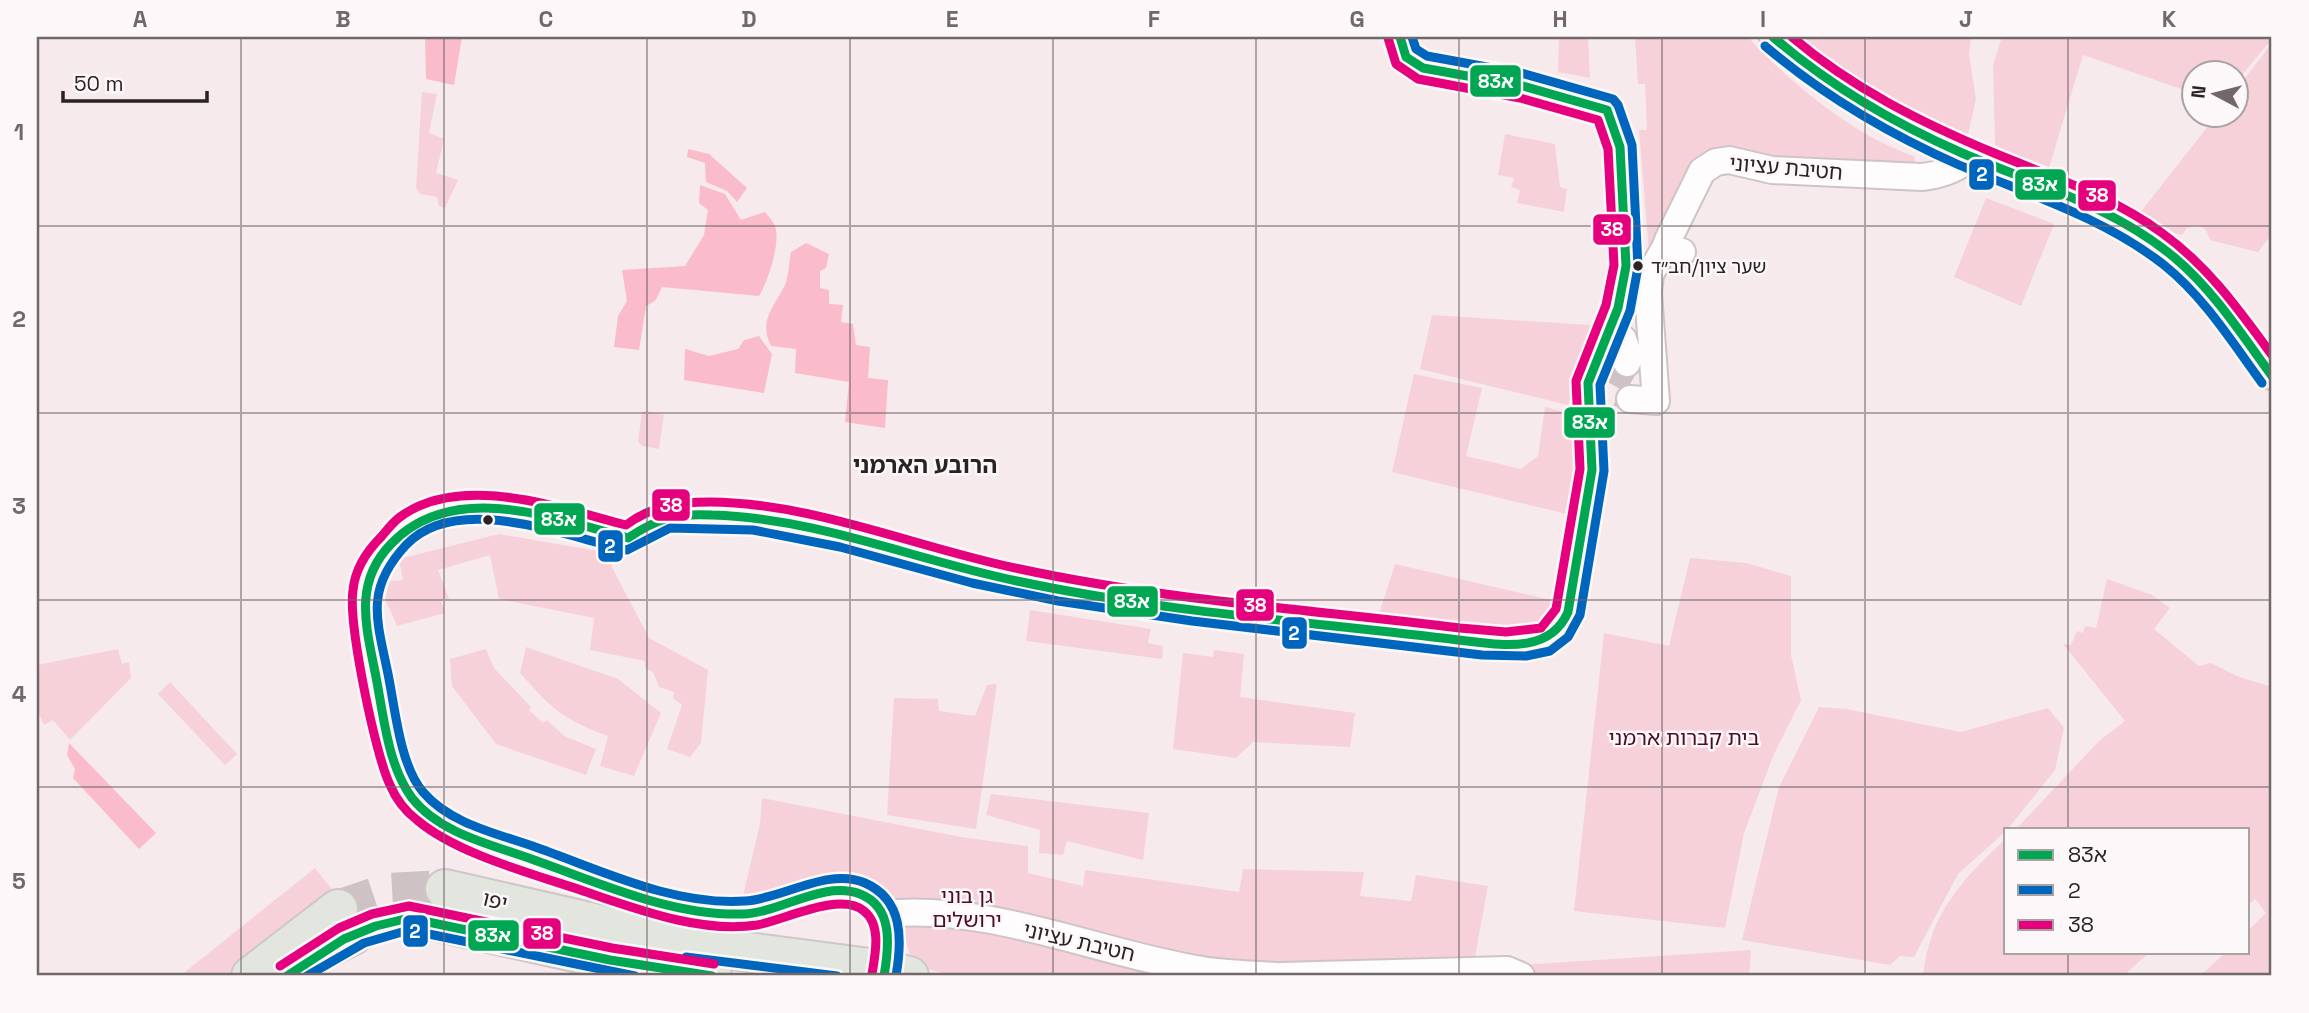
<svg xmlns="http://www.w3.org/2000/svg" width="2309" height="1013" font-family="'Space Grotesk','Noto Sans Hebrew',sans-serif">
	<style>
		.green { fill: #f6d1da }
		.forest { fill: #fabbcb }
		.lines { fill: none; stroke-linecap: round; stroke-linejoin: round }
		.minor-tunnel { stroke: #cec2c5; stroke-width: 26; stroke-dasharray: 26 13; stroke-linecap: butt }
		.highway-tunnel { stroke: #cec2c5; stroke-width: 38; stroke-dasharray: 38 19; stroke-linecap: butt }
		.minor-casing { stroke: #cec4c6; stroke-width: 30 }
		.highway-casing { stroke: #cdc7c9; stroke-width: 42 }
		.minor { stroke: #fefcfc; stroke-width: 26 }
		.highway { stroke: #e2e6df; stroke-width: 38 }
		.bus-1-casing { stroke: #fcf7f8; stroke-width: 14 }
		.bus-2-casing { stroke: #fcf7f8; stroke-width: 14 }
		.bus-3-casing { stroke: #fcf7f8; stroke-width: 14 }
		.bus-1 { stroke: #00a651; stroke-width: 9 }
		.bus-2 { stroke: #0065bd; stroke-width: 9 }
		.bus-3 { stroke: #e5007d; stroke-width: 9 }
		.grid { fill: none; stroke: #72686a; stroke-width: 2; stroke-opacity: 0.55 }
		.bus-dot { fill: #2b2224; stroke: #fcf7f8; stroke-width: 2.5 }
		.labels { text-anchor: middle; stroke-width: 5; stroke-linejoin: round; paint-order: stroke }
		.bus-label { font-size: 19px; fill: #2b2224; stroke: #fcf7f8; text-anchor: start }
		.street-label { font-size: 21px; fill: #2b2224; stroke: #fcf7f8 }
		.park-label { font-size: 21px; fill: #4c0d24; stroke: #fcf7f8 }
		.neighbourhood-label { font-size: 23px; font-weight: bold; fill: #2b2224; stroke: #fcf7f8 }
		.line-badge { stroke: #fcf7f8; stroke-width: 2.5 }
		.badge-label { font-size: 19px; text-anchor: middle; font-weight: bold; fill: #fff }
		.neatline { fill: none; stroke: #72686a; stroke-width: 2.5 }
		.grid-label { font-size: 23px; text-anchor: middle; font-weight: bold; fill: #72686a }
	</style>
	<rect width="100%" height="100%" fill="#f7eaed"/>
	<path class="green" d="M 1559,37 L 1588,37 L 1590,78 L 1558,72 Z
		M 1635,37 L 1748,37 C 1789,82 1855,137 1914,156 L 1917,168 L 1716,152 C 1676,158 1676,201 1664,234 C 1660,244 1655,254 1650,264 L 1639,130 L 1647,130 L 1645,84 L 1638,84 Z
		M 1792,37 L 1971,37 L 1969,55 L 1976,99 L 1967,139 L 1945,124 L 1884,98 Z
		M 2002,37 L 2272,37 L 2272,39 L 2236,82 L 2236,74 L 2194,74 L 2193,93 L 2083,55 L 2048,171 L 1995,145 L 1993,65 Z
		M 2272,43 L 2272,234 L 2258,252 L 2210,240 L 2206,230 L 2198,225 L 2187,228 L 2182,235 L 2132,223 L 2216,116 L 2236,116 L 2236,90 Z
		M 422,92 L 437,94 L 429,133 L 444,139 L 436,173 L 458,180 L 445,208 L 439,206 L 437,197 L 420,194 L 416,188 Z
		M 1505,134 L 1555,144 L 1560,187 L 1567,189 L 1564,212 L 1517,203 L 1520,190 L 1511,187 L 1514,178 L 1498,175 Z
		M 1986,198 L 2054,224 L 2021,306 L 1954,277 Z
		M 1432,315 L 1590,325 L 1592,332 L 1568,405 L 1420,369 Z
		M 1414,374 L 1482,388 L 1466,456 L 1521,469 L 1538,456 L 1545,407 L 1568,413 L 1568,421 L 1581,432 L 1582,447 L 1571,515 L 1392,472 Z
		M 646,411 L 664,415 L 659,449 L 642,446 L 638,442 L 642,412 Z
		M 499,534 L 604,552 L 649,638 L 708,670 L 701,743 L 690,757 L 667,749 L 682,705 L 673,698 L 674,692 L 659,687 L 653,672 L 645,668 L 645,661 L 590,650 L 594,618 L 499,599 L 490,555 L 438,570 L 449,599 L 441,601 L 445,613 L 397,626 L 385,598 L 390,581 L 403,580 L 399,559 Z
		M 1690,558 L 1746,563 L 1791,576 L 1791,655 L 1801,700 L 1774,754 L 1744,833 L 1725,928 L 1574,911 L 1604,633 L 1669,646 Z
		M 1395,564 L 1555,601 L 1554,618 L 1540,629 L 1522,629 L 1379,614 Z
		M 2107,579 L 2152,595 L 2170,608 L 2154,629 L 2199,666 L 2211,663 L 2239,677 L 2272,687 L 2272,976 L 2200,976 L 2226,952 L 2248,952 L 2248,931 L 2266,913 L 2255,899 L 2251,903 L 2248,900 L 2248,829 L 2016,829 L 2099,741 L 2125,721 L 2063,644 L 2071,645 L 2077,631 L 2083,633 L 2085,626 L 2096,628 Z
		M 1030,610 L 1151,629 L 1148,643 L 1163,646 L 1162,659 L 1026,641 Z
		M 526,647 L 618,679 L 661,713 L 634,776 L 600,766 L 608,736 C 562,719 552,709 520,673 Z
		M 118,649 L 122,664 L 129,662 L 131,678 L 70,740 L 53,720 L 44,725 L 37,709 L 37,665 Z
		M 486,649 L 494,668 L 531,707 L 529,710 L 543,723 L 547,720 L 564,736 L 596,749 L 586,775 L 496,744 L 452,686 L 450,659 Z
		M 1214,650 L 1244,654 L 1240,697 L 1355,713 L 1350,747 L 1253,742 L 1236,758 L 1173,749 L 1183,653 L 1213,657 Z
		M 170,682 L 237,754 L 225,765 L 158,694 Z
		M 997,684 L 976,829 L 887,815 L 894,698 L 938,699 L 939,711 L 975,716 L 987,685 Z
		M 1819,707 L 1846,709 L 1961,732 L 2048,708 L 2064,728 L 2055,770 L 2006,831 L 1958,874 L 1914,957 L 1900,956 L 1890,965 L 1742,940 L 1779,787 Z
		M 991,794 L 1149,813 L 1143,860 L 1067,841 L 1063,855 L 1039,853 L 1040,830 L 986,815 Z
		M 762,798 L 961,837 L 1028,846 L 1028,873 L 1083,886 L 1085,870 L 1239,892 L 1243,869 L 1364,872 L 1360,896 L 1411,901 L 1416,875 L 1488,886 L 1475,957 L 1521,965 L 1751,950 L 1749,976 L 951,976 L 913,964 L 890,892 L 875,880 L 849,874 L 793,895 L 741,904 L 760,824 Z
		M 2006,839 L 2006,952 L 2150,952 L 2123,976 L 1923,976 C 1929,914 1963,878 2006,839 Z
		M 315,868 L 341,901 L 241,976 L 180,976 Z"/>
	<path class="forest" d="M 425,37 L 462,37 L 454,85 L 426,79 Z
		M 688,149 L 709,154 L 747,188 L 737,202 L 727,191 L 706,182 L 705,163 L 687,157 Z
		M 700,185 L 725,194 L 741,220 L 765,212 C 768,216 773,221 775,226 C 781,243 768,281 759,296 L 662,287 L 655,301 L 646,306 L 639,350 L 614,347 L 618,316 L 627,301 L 622,270 L 685,266 L 704,235 L 708,210 L 699,203 Z
		M 806,243 L 829,254 L 826,268 L 820,271 L 820,288 L 829,290 L 829,304 L 843,305 L 841,322 L 853,324 L 856,345 L 870,347 L 868,378 L 888,380 L 885,428 L 845,422 L 849,382 L 795,373 L 796,349 L 771,346 C 758,321 774,307 785,285 C 789,275 789,262 791,252 Z
		M 759,336 L 772,354 L 764,393 L 684,380 L 685,349 L 709,356 L 738,349 L 744,340 Z
		M 69,743 L 156,833 L 139,849 L 73,778 L 75,769 L 67,755 Z"/>
	<g class="lines">
		<path class="minor-tunnel" d="M 1627,363 L 1612,390 L 1630,399
			M 927,559 L 1014,580
			M 1161,605 L 1240,616"/>
		<path class="highway-tunnel" d="M 338,909 L 388,892 L 445,889
			M 353,935 C 383,922 406,917 439,922"/>
		<defs>
			<path id="minor" d="M 1773,37 C 1837,95 1911,132 1991,165 C 2045,187 2106,207 2154,242 C 2210,281 2233,323 2272,376
				M 1682,252 L 1665,248 L 1668,240 L 1702,171 L 1716,162 L 1729,160 L 1772,170 L 1922,177 C 1939,175 1958,170 1970,156
				M 1610,328 L 1623,339 L 1629,357 L 1627,363
				M 1630,399 L 1656,401 L 1648,293 L 1650,274 L 1665,248
				M 1014,580 L 1161,605
				M 1240,616 L 1525,644 C 1547,640 1560,633 1568,612 L 1592,470 L 1588,383 L 1618,308 L 1626,266 L 1620,147 L 1607,110 L 1587,102 L 1411,63 L 1403,55 L 1400,37
				M 882,914 C 989,903 1092,951 1196,969 C 1222,974 1249,974 1276,976
				M 884,976 C 888,951 894,920 872,901 C 842,874 778,914 743,914 C 672,914 599,883 533,859 C 500,848 464,838 434,818 C 413,804 403,788 395,764 C 388,731 381,698 374,665 C 370,645 363,623 364,602 C 364,579 373,568 385,550 C 436,473 557,521 628,538 L 666,516 L 747,518 L 856,540 L 927,559
				M 1281,976 L 1507,970 L 1521,976"/>
			<path id="highway" d="M 445,889 L 686,944 L 885,970 L 909,976
				M 439,922 L 610,960 L 712,976
				M 294,971 L 318,952 L 353,935
				M 251,976 L 338,909"/>
		</defs>
		<use href="#minor" class="minor-casing"/>
		<use href="#highway" class="highway-casing"/>
		<use href="#minor" class="minor"/>
		<use href="#highway" class="highway"/>
		<defs>
			<path id="bus-1" d="M 1400,37 L 1406,57 L 1423,68 L 1523,86 L 1607,110
				M 1773,37 C 1830,86 1893,123 1962,153 C 2034,184 2113,206 2175,258 C 2214,291 2242,335 2272,376
				M 287,976 L 344,939 L 376,926 L 409,918 L 610,960 L 712,976
				M 884,976 C 889,947 894,907 860,894 C 823,880 780,913 743,914 C 672,916 602,884 537,861 C 495,845 441,835 412,798 C 386,763 383,708 374,667 C 365,622 355,581 391,544 C 453,479 553,518 628,538 C 658,518 675,513 712,515 C 817,518 915,560 1017,581 C 1162,612 1312,622 1458,640 C 1497,644 1549,656 1568,612 L 1592,470 L 1588,383 L 1618,308 L 1626,266 L 1620,147 L 1607,110"/>
			<path id="bus-2" d="M 1765,46 C 1824,96 1889,134 1959,165 C 2029,195 2103,217 2164,265 C 2204,297 2232,342 2262,383
				M 686,957 L 837,976
				M 307,976 L 364,943 L 409,930 L 635,976
				M 896,976 C 902,941 904,900 865,883 C 827,867 783,899 745,901 C 674,906 603,871 538,848 C 500,834 451,825 423,792 C 399,764 395,705 387,669 C 376,617 366,588 406,545 C 458,491 566,537 627,550 L 670,528 L 753,530 L 840,547 L 972,583 L 1058,601 L 1192,621 L 1482,655 L 1526,656 L 1550,651 L 1568,637 L 1580,615 L 1604,471 L 1600,385 L 1630,311 L 1638,267 L 1632,145 L 1618,105 L 1613,99 L 1525,74 L 1427,56 L 1416,49 L 1412,37"/>
			<path id="bus-3" d="M 1792,37 C 1852,88 1922,123 1994,153 C 2052,177 2112,196 2162,233 C 2208,266 2239,310 2272,355
				M 280,966 L 339,928 L 372,914 L 409,906 L 612,948 L 714,964
				M 872,974 C 875,955 882,925 864,911 C 840,891 785,920 757,925 C 704,933 645,912 595,895 C 542,876 459,856 417,820 C 405,811 396,799 390,785 C 375,754 348,623 353,590 C 355,570 367,551 381,537 C 387,530 393,522 400,517 C 461,472 560,508 626,525 C 653,505 677,502 710,502 C 816,503 917,548 1020,569 C 1164,600 1313,610 1460,628 L 1506,632 L 1541,628 L 1556,609 L 1580,469 L 1576,381 L 1606,305 L 1614,265 L 1608,149 L 1598,120 L 1520,98 L 1418,79 L 1396,64 L 1388,38"/>
		</defs>
		<use href="#bus-1" class="bus-1-casing"/>
		<use href="#bus-2" class="bus-2-casing"/>
		<use href="#bus-3" class="bus-3-casing"/>
		<use href="#bus-1" class="bus-1"/>
		<use href="#bus-2" class="bus-2"/>
		<use href="#bus-3" class="bus-3"/>
	</g>
	<path class="grid" d="M 241,37 L 241,976M 444,37 L 444,976M 647,37 L 647,976M 850,37 L 850,976M 1053,37 L 1053,976M 1256,37 L 1256,976M 1459,37 L 1459,976M 1662,37 L 1662,976M 1865,37 L 1865,976M 2068,37 L 2068,829M 37,226 L 2272,226M 37,413 L 2272,413M 37,600 L 2272,600M 37,787 L 2272,787M 2068,952 L 2068,976"/>
	<g class="bus-dot">
		<circle cx="1638" cy="266" r="6"/>
		<circle cx="488" cy="520" r="6"/>
	</g>
	<g class="labels">
		<g class="bus-label">
			<text x="1651" y="273">שער ציון/חב״ד</text>
		</g>
		<g class="street-label">
			<text transform="translate(1786 168) rotate(5)" y="7">חטיבת עציוני</text>
			<text transform="translate(495 901) rotate(13)" y="7">יפו</text>
			<text transform="translate(1079 942) rotate(13)" y="7">חטיבת עציוני</text>
		</g>
		<g class="park-label">
			<text x="1684" y="745">בית קברות ארמני</text>
			<text x="967" y="903">גן בוני<tspan x="967" dy="24">ירושלים</tspan></text>
		</g>
		<g class="neighbourhood-label">
			<text x="925" y="473">הרובע הארמני</text>
		</g>
	</g>
	<g class="line-badge">
		<rect x="1469" y="64" width="53" height="34" rx="7" fill="#00a651"/>
		<rect x="1968" y="158" width="27" height="33" rx="7" fill="#0065bd"/>
		<rect x="2014" y="168" width="53" height="33" rx="7" fill="#00a651"/>
		<rect x="2077" y="179" width="40" height="33" rx="7" fill="#e5007d"/>
		<rect x="1592" y="213" width="40" height="33" rx="7" fill="#e5007d"/>
		<rect x="1563" y="406" width="53" height="33" rx="7" fill="#00a651"/>
		<rect x="651" y="488" width="40" height="34" rx="7" fill="#e5007d"/>
		<rect x="533" y="502" width="53" height="34" rx="7" fill="#00a651"/>
		<rect x="597" y="529" width="27" height="34" rx="7" fill="#0065bd"/>
		<rect x="1106" y="585" width="53" height="33" rx="7" fill="#00a651"/>
		<rect x="1235" y="588" width="40" height="34" rx="7" fill="#e5007d"/>
		<rect x="1281" y="616" width="27" height="34" rx="7" fill="#0065bd"/>
		<rect x="402" y="914" width="27" height="34" rx="7" fill="#0065bd"/>
		<rect x="522" y="917" width="40" height="33" rx="7" fill="#e5007d"/>
		<rect x="467" y="919" width="53" height="33" rx="7" fill="#00a651"/>
	</g>
	<g class="badge-label">
		<text x="1496" y="88">83א</text>
		<text x="1982" y="181">2</text>
		<text x="2040" y="191">83א</text>
		<text x="2097" y="202">38</text>
		<text x="1612" y="236">38</text>
		<text x="1590" y="429">83א</text>
		<text x="671" y="512">38</text>
		<text x="559" y="526">83א</text>
		<text x="610" y="553">2</text>
		<text x="1132" y="608">83א</text>
		<text x="1255" y="612">38</text>
		<text x="1294" y="640">2</text>
		<text x="415" y="938">2</text>
		<text x="542" y="940">38</text>
		<text x="493" y="942">83א</text>
	</g>
	<rect width="2309" height="1013" fill="none" stroke="#fcf7f8" stroke-width="77"/>
	<rect x="2004" y="828" width="245" height="126" fill="#fcf7f8" stroke="#a8a2a3" stroke-width="2"/>
	<rect x="2018" y="850" width="35" height="10" fill="#00a651" stroke="#a8a2a3" stroke-width="2"/>
	<text x="2068" y="862" font-size="21" fill="#2b2224">83א</text>
	<rect x="2018" y="885" width="35" height="10" fill="#0065bd" stroke="#a8a2a3" stroke-width="2"/>
	<text x="2068" y="898" font-size="21" fill="#2b2224">2</text>
	<rect x="2018" y="920" width="35" height="10" fill="#e5007d" stroke="#a8a2a3" stroke-width="2"/>
	<text x="2068" y="932" font-size="21" fill="#2b2224">38</text>
	<g transform="translate(2215 94) rotate(277)"><circle r="33" fill="#fcf7f8" stroke="#a8a2a3" stroke-width="2"/>
	<path d="M0-5L12 26L0 18L-12 26Z" fill="#72686a"/>
	<text y="-10" font-size="19" font-weight="bold" text-anchor="middle" fill="#2b2224">N</text>
	</g>
	<path d="M63 91v10h144v-10" fill="none" stroke="#2b2224" stroke-width="3.5"/>
	<text x="74" y="91" font-size="21" fill="#2b2224" stroke="#fcf7f8" stroke-width="5" paint-order="stroke">50 m</text>
	<rect x="38" y="38" width="2232" height="936" class="neatline"/>
	<g class="grid-label">
		<text x="140" y="27">A</text>
		<text x="343" y="27">B</text>
		<text x="546" y="27">C</text>
		<text x="749" y="27">D</text>
		<text x="952" y="27">E</text>
		<text x="1154" y="27">F</text>
		<text x="1357" y="27">G</text>
		<text x="1560" y="27">H</text>
		<text x="1763" y="27">I</text>
		<text x="1966" y="27">J</text>
		<text x="2169" y="27">K</text>
		<text x="19" y="140">1</text>
		<text x="19" y="327">2</text>
		<text x="19" y="514">3</text>
		<text x="19" y="702">4</text>
		<text x="19" y="889">5</text>
	</g>
</svg>
